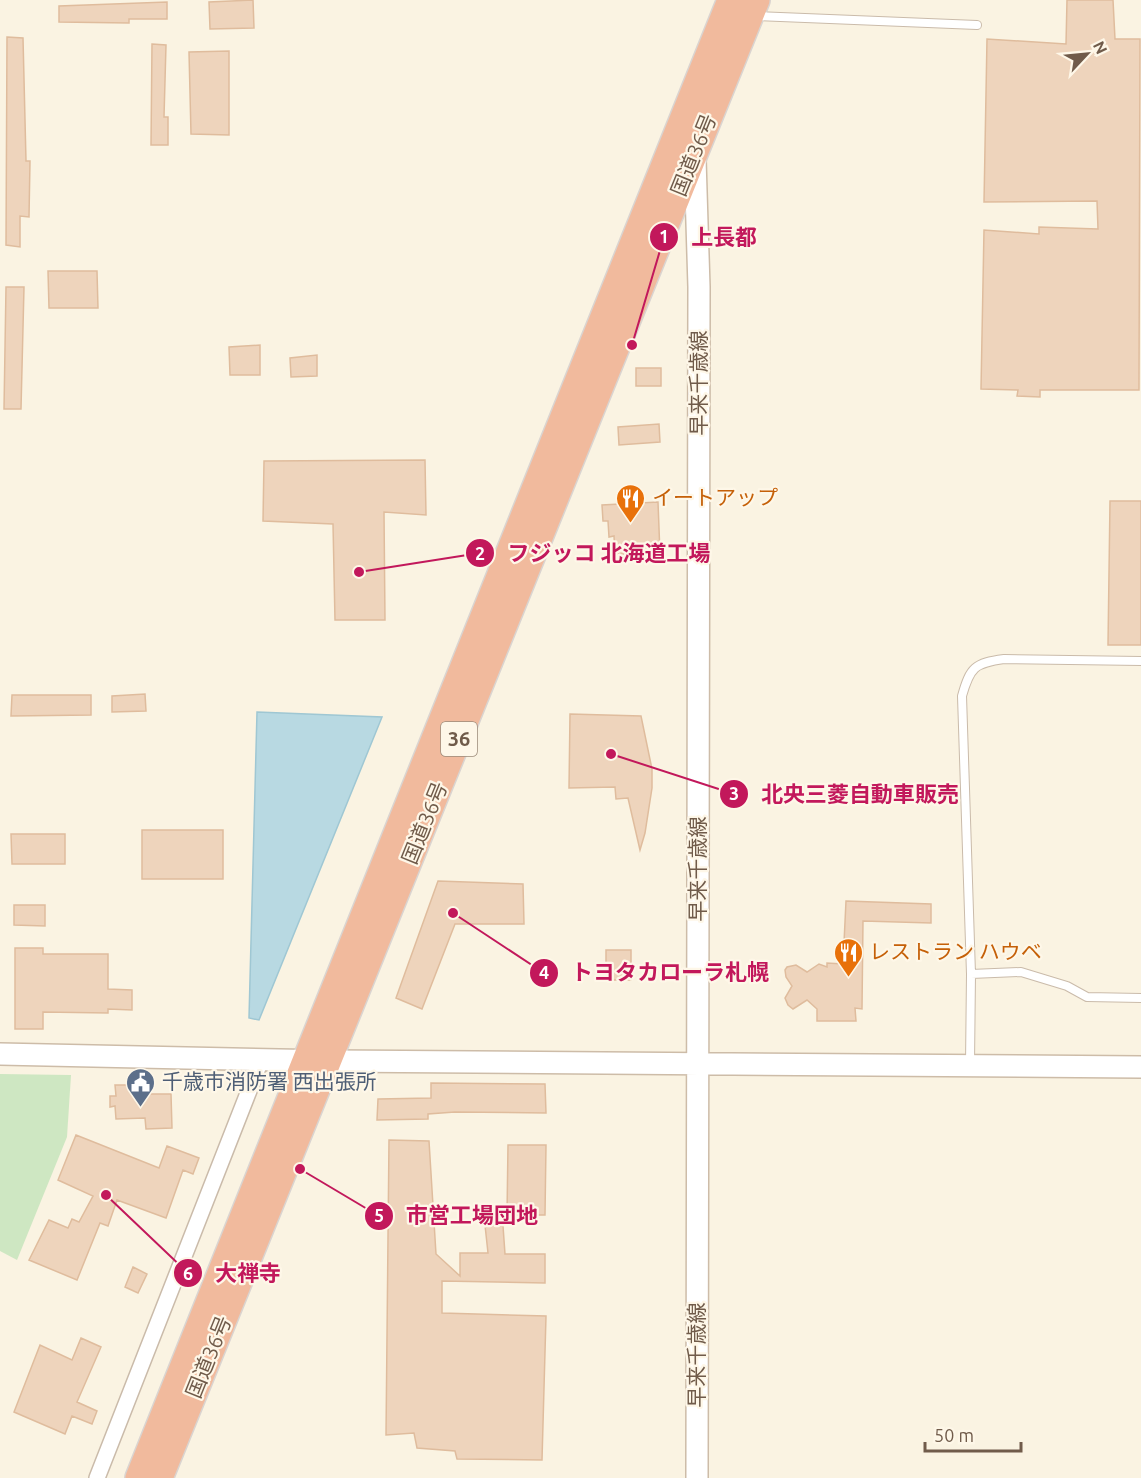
<svg xmlns="http://www.w3.org/2000/svg" width="1141" height="1478" font-family="Ubuntu,'Noto Sans JP',sans-serif">
	<style>
		.green { fill: #cee7c2 }
		.water { fill: #b8d9e2; stroke: #9fc7d3; stroke-width: 1.5 }
		.building { fill: #eed4bc; stroke: #dfbc9d; stroke-width: 1.5 }
		.lines { fill: none; stroke-linecap: round; stroke-linejoin: round }
		.lane-casing { stroke: #cabbaa; stroke-width: 10 }
		.street-casing { stroke: #cabbaa; stroke-width: 18 }
		.secondary-casing { stroke: #cdbca8; stroke-width: 24 }
		.highway-casing { stroke: #dad4d0; stroke-width: 30 }
		.lane { stroke: #fff; stroke-width: 8 }
		.street { stroke: #fff; stroke-width: 15 }
		.secondary { stroke: #fff; stroke-width: 21 }
		.highway { stroke: #f1ba9d; stroke-width: 27 }
		.labels { text-anchor: middle; stroke-width: 4.5; stroke-linejoin: round; paint-order: stroke }
		.shield { fill: #fef7e8; stroke: #9b8a79; stroke-width: 1.5 }
		.shield-label { font-size: 20px; font-weight: bold; fill: #705b4a }
		.street-label { font-size: 21px; fill: #705b4a; stroke: #fef7e8 }
		.food-label { font-size: 21px; fill: #c56008; stroke: #fef7e8; text-anchor: start }
		.service-label { font-size: 21px; fill: #4e5e75; stroke: #fef7e8; text-anchor: start }
		.leader { fill: none; stroke: #c2185b; stroke-width: 2 }
		.callout-dot { fill: #c2185b; stroke: #fef7e8; stroke-width: 2 }
		.mark-label { font-size: 18px; text-anchor: middle; font-weight: bold; fill: #fff }
		.callout-label { font-size: 22px; text-anchor: middle; font-weight: bold; fill: #c2185b; stroke: #fef7e8; stroke-width: 4.5; stroke-linejoin: round; paint-order: stroke }
	</style>
	<rect width="100%" height="100%" fill="#faf3e2"/>
	<path class="green" d="M 0,1074 L 71,1075 L 67,1137 L 17,1260 L 0,1251 Z"/>
	<path class="water" d="M 257,712 L 382,717 L 259,1020 L 249,1018 Z"/>
	<path class="building" d="M 253,0 L 254,28 L 210,29 L 209,2 Z
		M 1067,0 L 1113,0 L 1115,39 L 1140,39 L 1139,390 L 1040,390 L 1040,397 L 1017,396 L 1018,390 L 981,389 L 984,230 L 1039,234 L 1039,227 L 1098,229 L 1097,201 L 984,202 L 987,39 L 1066,44 Z
		M 167,2 L 167,19 L 129,19 L 129,23 L 59,22 L 59,6 Z
		M 7,37 L 23,38 L 26,161 L 30,161 L 29,217 L 20,216 L 20,247 L 6,245 Z
		M 152,44 L 166,45 L 164,117 L 168,117 L 168,145 L 151,145 Z
		M 229,51 L 229,135 L 191,134 L 189,52 Z
		M 48,271 L 97,271 L 98,308 L 49,308 Z
		M 6,287 L 24,287 L 21,409 L 4,409 Z
		M 260,345 L 260,375 L 230,375 L 229,347 Z
		M 317,355 L 317,376 L 291,377 L 290,358 Z
		M 636,368 L 661,368 L 661,386 L 636,386 Z
		M 659,424 L 660,442 L 619,445 L 618,427 Z
		M 425,460 L 426,515 L 384,512 L 385,620 L 335,620 L 333,524 L 263,521 L 264,461 Z
		M 1110,501 L 1141,501 L 1141,645 L 1108,645 Z
		M 658,502 L 660,554 L 615,554 L 614,536 L 609,537 L 608,521 L 603,521 L 602,505 Z
		M 145,694 L 146,711 L 112,712 L 112,696 Z
		M 12,695 L 91,695 L 91,715 L 11,716 Z
		M 570,714 L 641,716 L 652,769 L 652,788 L 645,833 L 640,850 L 628,798 L 616,799 L 615,787 L 569,788 Z
		M 142,830 L 223,830 L 223,879 L 142,879 Z
		M 11,834 L 65,834 L 65,864 L 12,864 Z
		M 438,881 L 523,884 L 524,924 L 455,924 L 422,1009 L 396,998 Z
		M 846,901 L 931,904 L 931,923 L 863,921 L 862,1009 L 855,1008 L 856,1021 L 817,1021 L 817,1009 L 807,1000 L 793,1009 L 788,1005 L 785,998 L 792,986 L 786,977 L 785,970 L 787,967 L 796,965 L 807,972 L 819,964 L 827,967 L 827,963 L 843,964 Z
		M 14,905 L 45,905 L 45,926 L 14,925 Z
		M 15,948 L 43,948 L 43,954 L 108,954 L 108,989 L 132,990 L 132,1010 L 108,1009 L 108,1013 L 43,1012 L 43,1029 L 15,1029 Z
		M 606,950 L 631,950 L 631,980 L 606,980 Z
		M 431,1083 L 545,1084 L 546,1113 L 455,1112 L 428,1114 L 428,1119 L 377,1120 L 378,1099 L 431,1098 Z
		M 115,1085 L 146,1085 L 147,1094 L 171,1094 L 172,1128 L 146,1129 L 145,1118 L 116,1119 L 115,1106 L 110,1107 L 110,1096 L 116,1096 Z
		M 76,1135 L 159,1168 L 167,1146 L 199,1158 L 193,1174 L 183,1170 L 166,1218 L 117,1200 L 108,1226 L 100,1223 L 77,1280 L 29,1260 L 49,1220 L 68,1228 L 72,1219 L 79,1222 L 93,1196 L 58,1180 Z
		M 389,1140 L 429,1141 L 436,1254 L 460,1276 L 460,1253 L 488,1253 L 485,1225 L 503,1226 L 505,1254 L 545,1254 L 545,1283 L 442,1281 L 442,1313 L 546,1316 L 542,1460 L 457,1459 L 455,1451 L 417,1448 L 414,1433 L 386,1435 Z
		M 508,1145 L 546,1145 L 545,1215 L 507,1215 Z
		M 133,1267 L 147,1274 L 138,1293 L 125,1287 Z
		M 81,1338 L 101,1347 L 77,1402 L 97,1411 L 92,1424 L 72,1416 L 65,1434 L 14,1412 L 40,1345 L 72,1360 Z"/>
	<g class="lines">
		<defs>
			<path id="lane" d="M 755,16 L 977,25
				M 971,974 L 1021,972 L 1067,986 L 1087,997 L 1141,998
				M 970,1064 L 971,974 L 962,696 C 970,667 975,663 1004,659 L 1141,661"/>
			<path id="street" d="M 97,1478 L 261,1060"/>
			<path id="secondary" d="M 695,159 L 699,287 L 697,1478
				M 0,1054 L 330,1061 L 1141,1067"/>
			<path id="highway" d="M 139,1478 L 731,0
				M 159,1478 L 756,0"/>
		</defs>
		<use href="#lane" class="lane-casing"/>
		<use href="#street" class="street-casing"/>
		<use href="#secondary" class="secondary-casing"/>
		<use href="#highway" class="highway-casing"/>
		<use href="#lane" class="lane"/>
		<use href="#street" class="street"/>
		<use href="#secondary" class="secondary"/>
		<use href="#highway" class="highway"/>
	</g>
	<defs>
		<symbol id="restaurant-pin" viewBox="-11 -11 22 30"><path d="M0 17L-7.5 6A9.5 9.5 0 1 1 7.5 6Z" fill="#e8710a" stroke="#fef7e8"/><path d="M-5-6h1v4h1v-4h1v4h1v-4h1v5L-1.5 .5V6h-2V.5L-5-1ZM5-6V6H3V1.5H1.5Q1.5-4 5-6Z" fill="#fff"/></symbol>
		<symbol id="civic-pin" viewBox="-11 -11 22 30"><path d="M0 17L-7.5 6A9.5 9.5 0 1 1 7.5 6Z" fill="#5c6f8a" stroke="#fef7e8"/><path d="M-.6-6.5H3V-4.5H.6V-3L4-1V1h2V6H-6V1h2V-1L-.6-3ZM-1.2 2.5V6h2.4V2.5Z" fill="#fff"/></symbol>
	</defs>
	<g fill-rule="evenodd">
		<use href="#restaurant-pin" x="614" y="482" width="33" height="45"/>
		<use href="#restaurant-pin" x="832" y="936" width="33" height="45"/>
		<use href="#civic-pin" x="124" y="1066" width="33" height="45"/>
	</g>
	<g class="labels">
		<rect class="shield" x="441" y="722" width="36" height="34" rx="4.5"/>
		<g class="shield-label">
			<text x="459" y="746">36</text>
		</g>
		<g class="street-label">
			<text transform="translate(694 155) rotate(-68)" y="7">国道36号</text>
			<text transform="translate(699 383) rotate(-90)" y="7">早来千歳線</text>
			<text transform="translate(425 823) rotate(-68)" y="7">国道36号</text>
			<text transform="translate(698 869) rotate(-90)" y="7">早来千歳線</text>
			<text transform="translate(697 1355) rotate(-90)" y="7">早来千歳線</text>
			<text transform="translate(209 1357) rotate(-68)" y="7">国道36号</text>
		</g>
		<g class="food-label">
			<text x="652" y="505">イートアップ</text>
			<text x="869" y="959">レストラン ハウベ</text>
		</g>
		<g class="service-label">
			<text x="162" y="1089">千歳市消防署 西出張所</text>
		</g>
	</g>
	<path class="leader" d="M632 345L664 237M359 572L480 553M611 754L734 794M453 913L544 973M300 1169L379 1216M106 1195L188 1273"/>
	<g class="callout-dot">
		<circle cx="632" cy="345" r="6"/>
		<circle cx="359" cy="572" r="6"/>
		<circle cx="611" cy="754" r="6"/>
		<circle cx="453" cy="913" r="6"/>
		<circle cx="300" cy="1169" r="6"/>
		<circle cx="106" cy="1195" r="6"/>
		<circle cx="664" cy="237" r="15"/>
		<circle cx="480" cy="553" r="15"/>
		<circle cx="734" cy="794" r="15"/>
		<circle cx="544" cy="973" r="15"/>
		<circle cx="379" cy="1216" r="15"/>
		<circle cx="188" cy="1273" r="15"/>
	</g>
	<g class="mark-label">
		<text x="664" y="243">1</text>
		<text x="480" y="560">2</text>
		<text x="734" y="800">3</text>
		<text x="544" y="979">4</text>
		<text x="379" y="1222">5</text>
		<text x="188" y="1280">6</text>
	</g>
	<g class="callout-label">
		<text x="724" y="245">上長都</text>
		<text x="609" y="561">フジッコ 北海道工場</text>
		<text x="860" y="802">北央三菱自動車販売</text>
		<text x="670" y="980">トヨタカローラ札幌</text>
		<text x="472" y="1223">市営工場団地</text>
		<text x="248" y="1281">大禅寺</text>
	</g>
	<g transform="translate(1087 54) rotate(64)" stroke="#fef7e8" stroke-width="4.5" paint-order="stroke">
	<path d="M0-4.5L10 22L0 15L-10 22Z" fill="#705b4a"/>
	<text y="-9" font-size="16" font-weight="bold" text-anchor="middle" fill="#705b4a">N</text>
	</g>
	<path d="M925 1442v9h96v-9" fill="none" stroke="#705b4a" stroke-width="3"/>
	<text x="934" y="1442" font-size="18" fill="#705b4a" stroke="#fef7e8" stroke-width="4.5" paint-order="stroke">50 m</text>
</svg>
